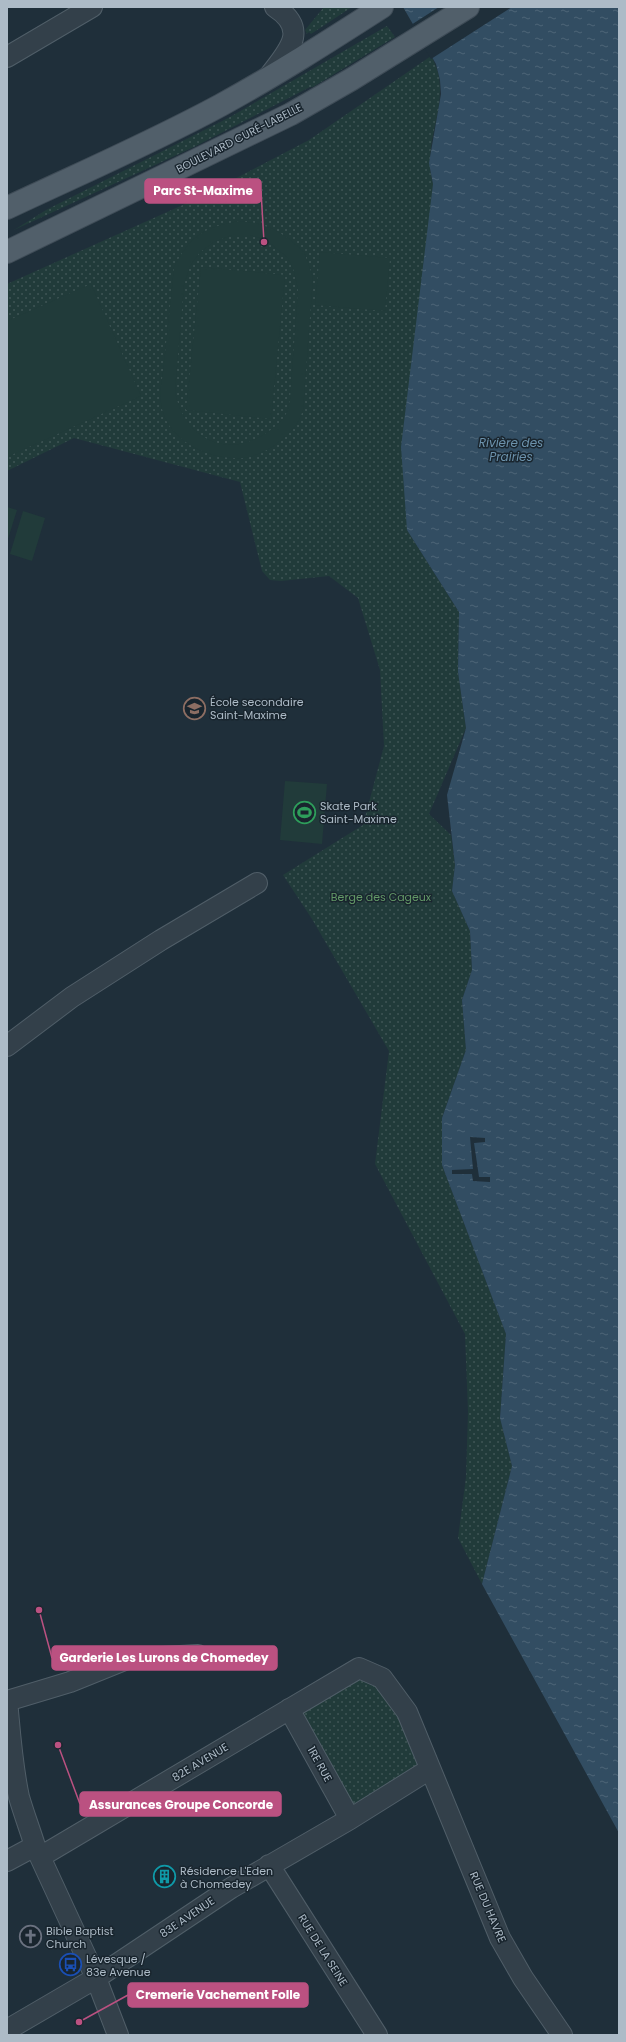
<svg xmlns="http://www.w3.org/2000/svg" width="626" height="2042" font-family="Poppins,sans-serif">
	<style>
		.grass { fill: url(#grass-dots) }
		.pitch { fill: #213b3a; fill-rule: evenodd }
		.water { fill: url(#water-ripples) }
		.pier { fill: #1f2f3a }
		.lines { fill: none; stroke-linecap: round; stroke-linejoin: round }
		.minor-casing { stroke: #505e68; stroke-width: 22 }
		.major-casing { stroke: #3f4c57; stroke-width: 24 }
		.minor { stroke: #33404a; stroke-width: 20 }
		.major { stroke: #515f6a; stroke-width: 22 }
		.labels { text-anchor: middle; stroke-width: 3; stroke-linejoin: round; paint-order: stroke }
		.street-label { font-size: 11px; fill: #adbbc7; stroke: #19252e }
		.poi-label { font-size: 11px; fill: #adbbc7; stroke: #19252e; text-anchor: start }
		.park-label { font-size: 11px; fill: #639967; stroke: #19252e }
		.water-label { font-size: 12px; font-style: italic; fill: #6c92ac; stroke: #19252e }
		.leader { fill: none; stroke: #bb5181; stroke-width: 1.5 }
		.callout-dot { fill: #bb5181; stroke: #19252e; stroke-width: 1.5 }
		.callout { fill: #bb5181; stroke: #bb5181; stroke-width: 1.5 }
		.callout-label { font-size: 12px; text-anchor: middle; font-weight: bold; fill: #fff }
	</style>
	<defs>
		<pattern id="grass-dots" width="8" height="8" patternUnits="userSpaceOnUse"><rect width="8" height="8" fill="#213b3a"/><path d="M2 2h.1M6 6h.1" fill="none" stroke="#3f5555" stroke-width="1.8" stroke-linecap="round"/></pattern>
		<pattern id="water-ripples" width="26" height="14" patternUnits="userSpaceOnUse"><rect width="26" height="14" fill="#324d62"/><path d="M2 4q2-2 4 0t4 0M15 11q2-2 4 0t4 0" fill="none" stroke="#4d6577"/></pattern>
	</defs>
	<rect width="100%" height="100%" fill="#1f2f3a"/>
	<path class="grass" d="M 324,7 L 352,7 L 311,34 L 309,32 L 307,34 L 305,30 Z
		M 387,26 L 395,37 L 313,87 L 310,87 L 194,147 L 14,230 L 46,210 L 230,117 Z
		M 431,56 C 452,92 430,125 430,162 C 429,169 432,177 433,184 L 407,530 L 459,612 L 458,672 L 466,728 L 429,814 L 451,835 L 455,865 L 452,891 L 470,931 L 472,970 L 462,1000 L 466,1050 L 442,1118 L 442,1165 L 506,1334 L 500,1418 L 512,1466 L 482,1584 L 458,1538 L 466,1477 L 468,1412 L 465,1334 L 375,1164 L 389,1051 L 312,919 L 283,875 L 363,825 L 384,746 L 380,670 L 358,598 L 329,576 L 281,581 L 270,580 L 262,571 L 240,482 L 74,438 L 7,471 L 7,284 L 196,199 L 309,140 Z
		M 359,1668 L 382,1678 L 430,1769 L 350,1819 L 289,1709 Z"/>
	<path class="pitch" d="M 239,221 L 256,223 L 273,229 L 288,238 L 304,252 L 313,277 L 303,410 C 301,415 299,422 295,426 C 285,440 262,456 244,458 C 211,461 165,441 161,403 C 159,391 163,376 164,364 C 167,332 171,300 174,267 C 191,235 203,228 239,221 ZM 232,235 L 250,235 L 266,240 L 288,258 L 294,271 L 298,290 L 290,399 C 289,404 288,410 286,414 C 281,423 271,430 263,435 C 223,460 181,434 175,390 L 184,285 L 190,266 L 200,252 L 214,242 Z
		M 320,252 L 390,258 L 385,311 L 315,305 Z
		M 201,267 L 285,275 L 271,419 L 186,410 Z
		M 91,284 L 141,396 L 7,457 L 7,321 Z
		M 7,507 L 17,510 L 7,542 Z
		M 23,511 L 45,518 L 32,561 L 10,554 Z
		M 285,781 L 327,784 L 322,844 L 280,840 Z"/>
	<path class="water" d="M 403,7 L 619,7 L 619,1833 L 482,1584 L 512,1466 L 500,1418 L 506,1334 L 442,1165 L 442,1118 L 466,1050 L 462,1000 L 472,970 L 470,931 L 452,891 L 455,865 L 447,795 L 466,728 L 458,672 L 459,612 L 407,530 L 401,447 L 433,184 L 429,163 L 441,94 L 440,80 L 436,64 Z"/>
	<path class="pier" d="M 439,7 L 512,7 L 431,59 L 411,25 Z
		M 470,1137 L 485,1138 L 485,1142 L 474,1143 L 479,1177 L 490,1177 L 490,1182 L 473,1181 L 472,1174 L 452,1174 L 452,1170 L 473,1169 Z"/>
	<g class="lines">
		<defs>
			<path id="minor" d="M 7,57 L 92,7
				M 267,79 C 285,54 312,31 275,7
				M 7,1046 L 72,997 L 161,940 L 257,883
				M 7,1700 C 10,1732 12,1765 19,1797 C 24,1814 30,1830 35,1846 L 96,1978 L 118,2035
				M 7,1701 L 70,1682 L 127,1659 L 198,1655
				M 289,1709 L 350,1819
				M 40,1857 L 359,1668 L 382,1678 L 407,1712 L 500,1938 L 523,1978 L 562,2035
				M 7,1861 L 35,1846
				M 269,1865 L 377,2035
				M 7,2030 L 96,1978 L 231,1888 L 350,1819 L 430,1769"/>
			<path id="major" d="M 7,208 C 79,174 151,143 221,105 C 276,75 329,41 382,7
				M 7,252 L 291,114 L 352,79 L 468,7"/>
		</defs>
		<use href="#minor" class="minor-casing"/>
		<use href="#major" class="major-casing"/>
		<use href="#minor" class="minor"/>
		<use href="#major" class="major"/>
	</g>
	<defs>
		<symbol id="school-ring" viewBox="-11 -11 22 22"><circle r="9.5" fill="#19252e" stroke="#8d6e63" stroke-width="1.5"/><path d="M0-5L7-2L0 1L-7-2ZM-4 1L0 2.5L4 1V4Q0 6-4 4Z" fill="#8d6e63"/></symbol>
		<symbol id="stadium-ring" viewBox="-11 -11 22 22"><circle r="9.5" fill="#19252e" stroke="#2e9e5b" stroke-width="1.5"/><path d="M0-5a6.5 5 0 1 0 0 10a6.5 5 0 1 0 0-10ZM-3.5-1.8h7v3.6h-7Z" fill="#2e9e5b"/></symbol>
		<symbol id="building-ring" viewBox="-11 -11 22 22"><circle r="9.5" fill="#19252e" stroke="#0f9aa8" stroke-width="1.5"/><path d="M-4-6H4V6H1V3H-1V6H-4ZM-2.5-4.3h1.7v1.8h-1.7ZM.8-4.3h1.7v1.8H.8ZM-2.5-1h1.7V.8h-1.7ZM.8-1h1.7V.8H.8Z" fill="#0f9aa8"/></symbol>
		<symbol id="church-ring" viewBox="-11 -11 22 22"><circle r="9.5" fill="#19252e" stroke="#6b7280" stroke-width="1.5"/><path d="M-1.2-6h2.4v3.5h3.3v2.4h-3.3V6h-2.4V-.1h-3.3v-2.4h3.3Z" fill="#6b7280"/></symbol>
		<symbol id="bus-ring" viewBox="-11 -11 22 22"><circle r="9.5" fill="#19252e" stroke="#1a4fb4" stroke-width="1.5"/><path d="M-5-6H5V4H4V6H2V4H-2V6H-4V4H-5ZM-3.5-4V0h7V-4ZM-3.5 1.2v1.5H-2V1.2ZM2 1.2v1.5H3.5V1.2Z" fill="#1a4fb4"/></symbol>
	</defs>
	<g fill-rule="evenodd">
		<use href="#school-ring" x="182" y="696" width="25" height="25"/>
		<use href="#stadium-ring" x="292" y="800" width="25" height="25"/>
		<use href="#building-ring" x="152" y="1864" width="25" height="25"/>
		<use href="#church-ring" x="18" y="1924" width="25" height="25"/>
		<use href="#bus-ring" x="58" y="1952" width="25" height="25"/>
	</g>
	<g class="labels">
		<g class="street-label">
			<text transform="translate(239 138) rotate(-27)" y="4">BOULEVARD CURÉ-LABELLE</text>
			<text transform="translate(200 1762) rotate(-31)" y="4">82E AVENUE</text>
			<text transform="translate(320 1764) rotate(61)" y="4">1RE RUE</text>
			<text transform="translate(488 1907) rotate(67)" y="4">RUE DU HAVRE</text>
			<text transform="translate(187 1917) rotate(-34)" y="4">83E AVENUE</text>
			<text transform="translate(323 1950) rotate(58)" y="4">RUE DE LA SEINE</text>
		</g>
		<g class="poi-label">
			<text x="210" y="706">École secondaire<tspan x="210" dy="13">Saint-Maxime</tspan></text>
			<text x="320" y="810">Skate Park<tspan x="320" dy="13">Saint-Maxime</tspan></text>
			<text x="180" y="1875">Résidence L'Eden<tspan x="180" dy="13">à Chomedey</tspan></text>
			<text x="46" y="1935">Bible Baptist<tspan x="46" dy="13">Church</tspan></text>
			<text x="86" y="1963">Lévesque /<tspan x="86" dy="13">83e Avenue</tspan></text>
		</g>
		<g class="park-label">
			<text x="381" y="901">Berge des Cageux</text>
		</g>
		<g class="water-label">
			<text x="511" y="447">Rivière des<tspan x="511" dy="14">Prairies</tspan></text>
		</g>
	</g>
	<path class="leader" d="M264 242L261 191M39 1610L52 1658M58 1745L80 1804M79 2022L128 1995"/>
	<g class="callout-dot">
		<circle cx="264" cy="242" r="4"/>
		<circle cx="39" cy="1610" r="4"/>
		<circle cx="58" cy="1745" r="4"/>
		<circle cx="79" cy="2022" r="4"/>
	</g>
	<g class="callout">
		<rect x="145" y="179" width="116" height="24" rx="4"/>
		<rect x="52" y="1646" width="225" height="24" rx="4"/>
		<rect x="80" y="1792" width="201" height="24" rx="4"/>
		<rect x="128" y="1983" width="180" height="24" rx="4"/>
	</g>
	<g class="callout-label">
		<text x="203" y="195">Parc St-Maxime</text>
		<text x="164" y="1662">Garderie Les Lurons de Chomedey</text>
		<text x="181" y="1809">Assurances Groupe Concorde</text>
		<text x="218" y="1999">Cremerie Vachement Folle</text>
	</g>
	<rect width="626" height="2042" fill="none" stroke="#adbbc7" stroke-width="16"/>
</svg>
